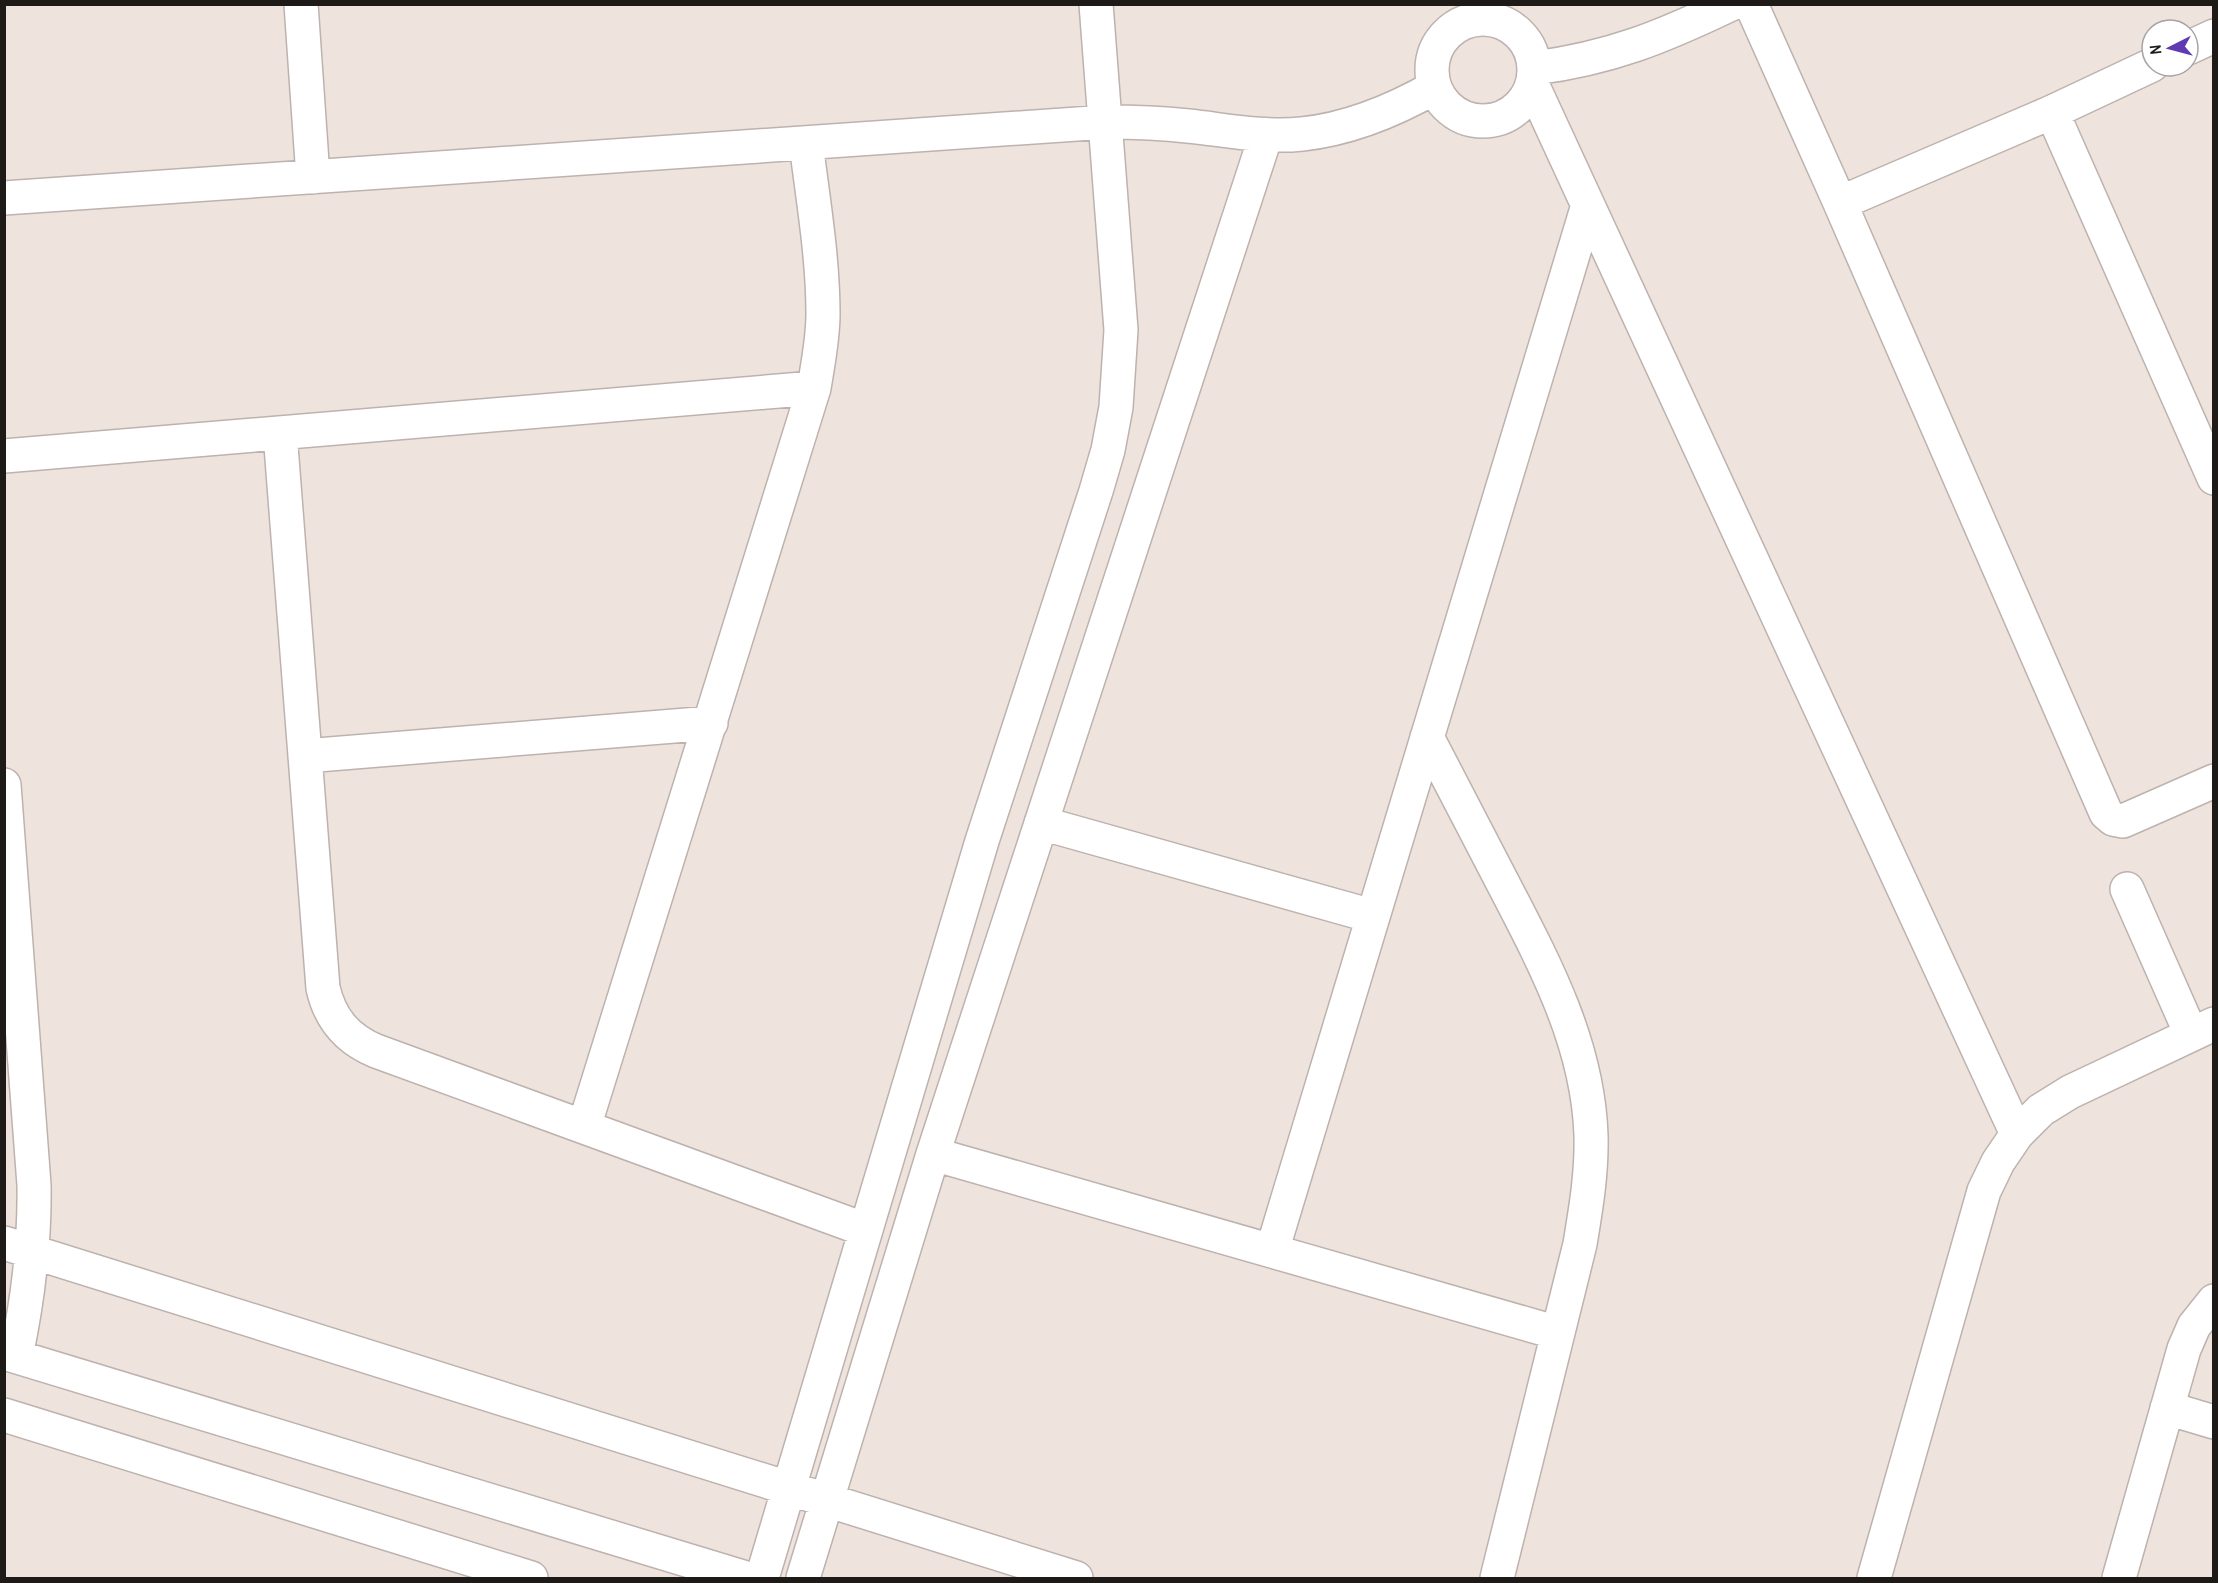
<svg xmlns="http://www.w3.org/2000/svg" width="2218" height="1583" font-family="'Archivo Narrow',sans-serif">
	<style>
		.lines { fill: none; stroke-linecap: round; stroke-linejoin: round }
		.minor-casing { stroke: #bdb2ad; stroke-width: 36 }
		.minor { stroke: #fff; stroke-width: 33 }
	</style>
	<rect width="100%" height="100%" fill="#efe3de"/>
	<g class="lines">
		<defs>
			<path id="minor" d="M 301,4 L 313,177
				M 1751,4 L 1840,203 L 2106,813 L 2113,819 L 2123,821 L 2214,781
				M1432 70a51 51 0 1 1 102 0a51 51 0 1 1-102 0Z
				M 2188,48 L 2214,36
				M 1535,68 C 1611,58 1662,37 1731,4
				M 1532,84 L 2017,1134
				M 2052,112 L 2214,478
				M 4,198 L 1106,122 C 1133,122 1161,123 1188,126 C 1226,130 1264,138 1302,134 C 1350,129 1393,111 1435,87
				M 1840,203 L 2052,112 L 2152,65
				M 280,433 L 323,988 C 330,1019 347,1039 376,1051 L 866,1230
				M 4,456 L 814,388
				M 1427,737 C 1454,788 1480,840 1507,891 C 1547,968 1588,1046 1591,1135 C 1592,1172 1586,1208 1580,1244 L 1497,1578
				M 305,756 L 711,723
				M 4,785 L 34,1185 C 35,1243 28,1299 16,1356
				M 1041,823 L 1372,916
				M 2127,889 L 2191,1034
				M 584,1127 L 814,388 C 818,363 823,339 823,314 C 823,257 813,200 806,143
				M 933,1154 L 1558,1333
				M 4,1243 L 1076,1578
				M 1272,1251 L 1588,205
				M 4,1353 L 746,1578
				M 2167,1408 L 2214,1422
				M 4,1415 L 531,1578
				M 762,1578 L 982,841 L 1096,491 L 1108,450 L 1116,407 L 1121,330 L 1096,4
				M 803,1578 L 933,1154 L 1266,135
				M 1874,1578 L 1984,1191 L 1998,1162 L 2017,1134 L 2041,1110 L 2070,1092 L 2214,1024
				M 2119,1578 L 2184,1349 L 2194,1326 L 2214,1301"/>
		</defs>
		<use href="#minor" class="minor-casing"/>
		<use href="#minor" class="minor"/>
	</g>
	<rect width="2218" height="1583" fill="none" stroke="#1e1a18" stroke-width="12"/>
	<g transform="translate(2170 48) rotate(264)"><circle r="28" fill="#ffffff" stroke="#a5a3a3" stroke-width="1.5"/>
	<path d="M0-4.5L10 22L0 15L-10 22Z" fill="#5f3ab2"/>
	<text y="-9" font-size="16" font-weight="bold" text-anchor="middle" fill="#1e1a18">N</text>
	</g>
</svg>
